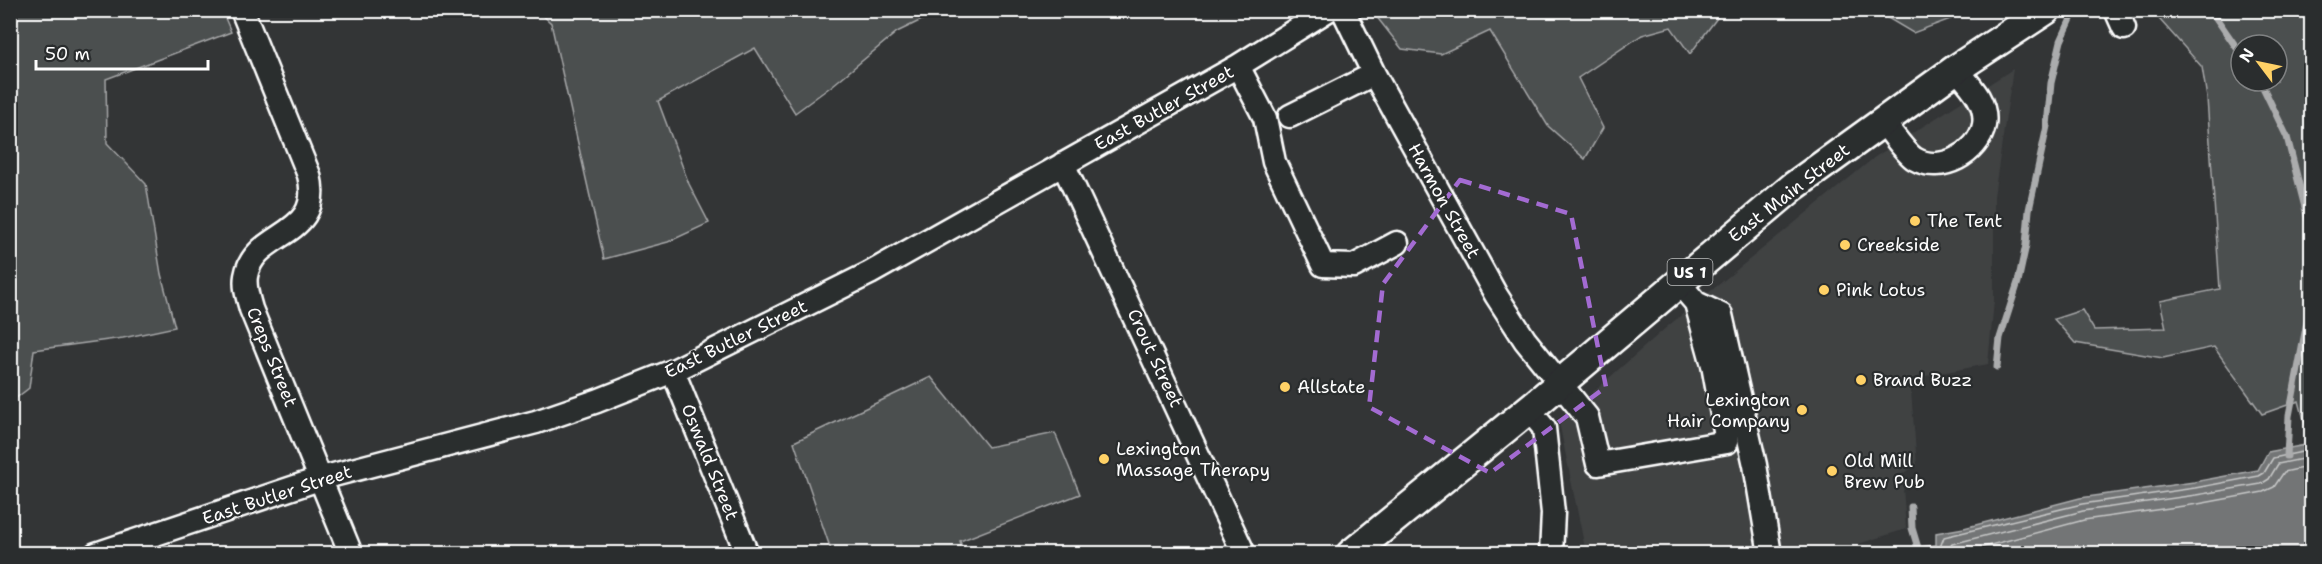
<svg xmlns="http://www.w3.org/2000/svg" width="2322" height="564" font-family="'Shantell Sans',sans-serif">
	<style>
		.built { fill: #404243 }
		.green { fill: #4c4f50; stroke: #a6a7a8; stroke-width: 1.5; fill-rule: evenodd }
		.water { fill: #737576; stroke: #abacad; stroke-width: 1.5 }
		.lines { fill: none; stroke-linecap: round; stroke-linejoin: round }
		.shore { stroke: #c7c8c8; stroke-width: 1.5 }
		.stream { stroke: #abacad; stroke-width: 7 }
		.minor-casing { stroke: #fff; stroke-width: 27 }
		.major-casing { stroke: #fff; stroke-width: 33 }
		.minor { stroke: #2a2d2e; stroke-width: 22 }
		.major { stroke: #2a2d2e; stroke-width: 28 }
		.marked { fill: none; stroke: #a36bd2; stroke-width: 4.5; stroke-dasharray: 12 8; stroke-linejoin: round }
		.poi-dot { fill: #ffd166; stroke: #2a2d2e; stroke-width: 2 }
		.labels { text-anchor: middle; stroke-width: 4.5; stroke-linejoin: round; paint-order: stroke }
		.shield { fill: #2a2d2e; stroke: #bfc0c0; stroke-width: 1.5 }
		.shield-label { font-size: 16px; font-weight: bold; fill: #fff }
		.street-label { font-size: 18px; fill: #fff; stroke: #2a2d2e }
		.poi-label { font-size: 18px; fill: #fff; stroke: #2a2d2e; text-anchor: start }
	</style>
	<rect width="100%" height="100%" fill="#333536"/>
	<filter id="ink" filterUnits="userSpaceOnUse"><feTurbulence type="fractalNoise" baseFrequency=".0167" numOctaves="2"/><feDisplacementMap in="SourceGraphic" scale="12" xChannelSelector="R" yChannelSelector="G"/><feConvolveMatrix kernelMatrix="1 2 1 2 8 2 1 2 1" color-interpolation-filters="sRGB"/></filter>
	<g filter="url(#ink)">
		<path class="built" d="M 2013,69 L 1994,196 L 1994,301 L 1988,364 L 1910,379 L 1917,465 L 1902,474 L 1906,529 L 1842,549 L 1836,553 L 1586,553 L 1559,422 L 1668,326 L 1875,157 Z"/>
		<path class="green" d="M 11,10 L 222,11 L 231,32 L 106,79 L 107,143 L 146,184 L 161,274 L 175,327 L 123,338 L 34,350 L 29,388 L 11,402 Z
			M 538,11 L 940,11 L 897,32 L 833,85 L 795,113 L 755,48 L 658,101 L 689,184 L 709,223 L 668,242 L 604,259 L 551,23 Z
			M 1372,11 L 1729,11 L 1720,14 L 1690,54 L 1671,27 L 1642,35 L 1578,78 L 1603,128 L 1585,159 L 1548,126 L 1490,31 L 1441,54 L 1402,49 Z
			M 1962,11 L 1964,14 L 1913,33 L 1876,11 Z
			M 2152,11 L 2311,11 L 2311,445 L 2299,401 L 2262,414 L 2214,347 L 2163,358 L 2075,343 L 2054,319 L 2082,310 L 2094,330 L 2166,328 L 2160,301 L 2220,289 L 2207,98 L 2202,67 ZM 2241,45 L 2277,45 L 2277,81 L 2241,81 Z
			M 931,377 L 988,447 L 1055,433 L 1080,494 L 960,541 L 964,553 L 832,553 L 794,442 Z"/>
		<path class="water" d="M 2311,444 L 2311,553 L 1905,553 L 1907,549 L 1936,545 L 1936,533 L 1964,528 L 2080,498 L 2194,482 L 2258,470 L 2268,452 Z"/>
		<g class="lines">
			<path class="shore" d="M 1923,554 L 1939,550 L 1944,537 L 2082,504 L 2195,488 L 2259,476 L 2264,473 L 2273,458 L 2312,450
				M 1946,554 L 1952,544 L 2083,511 L 2196,495 L 2261,484 L 2269,479 L 2278,464 L 2312,457
				M 1957,554 L 2084,520 L 2198,504 L 2263,492 L 2274,487 L 2284,472 L 2312,466"/>
			<path class="stream" d="M 2209,10 L 2214,15 L 2241,54
				M 2214,15 L 2228,10
				M 2260,81 L 2287,137 L 2312,235
				M 1997,367 L 2000,338 L 2018,282 L 2026,245 L 2029,210 L 2047,126 L 2051,83 L 2061,41 L 2075,10
				M 2287,456 L 2289,416 L 2312,296
				M 1911,507 L 1912,528 L 1918,548"/>
			<defs>
				<path id="minor" d="M 242,10 L 309,175 C 325,239 254,229 246,276 C 244,287 248,298 251,309 L 351,554
					M 1343,10 L 1374,74 L 1496,295 L 1525,340 L 1587,417 L 1598,464 L 1727,442 L 1713,365 L 1696,303 L 1678,282
					M 2116,10 L 2124,28
					M 1238,66 L 1265,118 L 1274,162 L 1323,265 L 1354,266 L 1397,243
					M 1290,116 L 1374,74
					M 1882,121 C 1891,131 1905,153 1915,159 C 1941,174 1979,153 1984,125 C 1988,102 1969,84 1956,69
					M 1063,164 L 1244,554
					M 1696,303 L 1721,315 L 1755,465 L 1770,554
					M 673,371 L 747,554
					M 1528,409 L 1544,428 L 1553,513 L 1551,554
					M 96,554 L 322,478 L 536,422 L 597,401 L 673,371 L 870,273 L 1238,66 L 1328,10"/>
				<path id="major" d="M 1351,554 L 1539,401 L 1794,186 L 1956,69 L 2046,10"/>
			</defs>
			<use href="#minor" class="minor-casing"/>
			<use href="#major" class="major-casing"/>
			<use href="#minor" class="minor"/>
			<use href="#major" class="major"/>
		</g>
	</g>
	<path class="marked" d="M 1460,180 L 1571,214 L 1606,387 L 1490,473 L 1369,407 L 1383,284 Z"/>
	<g class="poi-dot">
		<circle cx="1915" cy="221" r="6"/>
		<circle cx="1845" cy="245" r="6"/>
		<circle cx="1824" cy="290" r="6"/>
		<circle cx="1861" cy="380" r="6"/>
		<circle cx="1285" cy="387" r="6"/>
		<circle cx="1802" cy="410" r="6"/>
		<circle cx="1104" cy="459" r="6"/>
		<circle cx="1832" cy="471" r="6"/>
	</g>
	<g class="labels">
		<rect class="shield" x="1667.5" y="259" width="45" height="26" rx="4.5"/>
		<g class="shield-label">
			<text x="1690" y="278">US 1</text>
		</g>
		<g class="street-label">
			<text transform="translate(1164 108) rotate(-29)" y="6">East Butler Street</text>
			<text transform="translate(1789 193) rotate(-38)" y="6">East Main Street</text>
			<text transform="translate(1444 201) rotate(61)" y="6">Harmon Street</text>
			<text transform="translate(736 339) rotate(-26)" y="6">East Butler Street</text>
			<text transform="translate(272 357) rotate(68)" y="6">Creps Street</text>
			<text transform="translate(1155 358) rotate(65)" y="6">Crout Street</text>
			<text transform="translate(710 462) rotate(68)" y="6">Oswald Street</text>
			<text transform="translate(277 495) rotate(-18)" y="6">East Butler Street</text>
		</g>
		<g class="poi-label">
			<text x="1927" y="227">The Tent</text>
			<text x="1857" y="251">Creekside</text>
			<text x="1836" y="296">Pink Lotus</text>
			<text x="1873" y="386">Brand Buzz</text>
			<text x="1297" y="393">Allstate</text>
			<text x="1790" y="406" text-anchor="end">Lexington<tspan x="1790" dy="21">Hair Company</tspan></text>
			<text x="1116" y="455">Lexington<tspan x="1116" dy="21">Massage Therapy</tspan></text>
			<text x="1844" y="467">Old Mill<tspan x="1844" dy="21">Brew Pub</tspan></text>
		</g>
	</g>
	<rect width="2322" height="564" fill="none" stroke="#2a2d2e" stroke-width="36"/>
	<rect x="18" y="18" width="2286" height="528" fill="none" stroke="#fff" stroke-width="2" filter="url(#ink)"/>
	<g transform="translate(2259 63) rotate(302)"><circle r="28" fill="#2a2d2e" stroke="#7f8182" stroke-width="1.5"/>
	<path d="M0-4.5L10 22L0 15L-10 22Z" fill="#ffd166"/>
	<text y="-9" font-size="16" font-weight="bold" text-anchor="middle" fill="#ffffff">N</text>
	</g>
	<path d="M36 60v9h172v-9" fill="none" stroke="#ffffff" stroke-width="3"/>
	<text x="45" y="60" font-size="18" fill="#ffffff" stroke="#2a2d2e" stroke-width="4.5" paint-order="stroke">50 m</text>
</svg>
